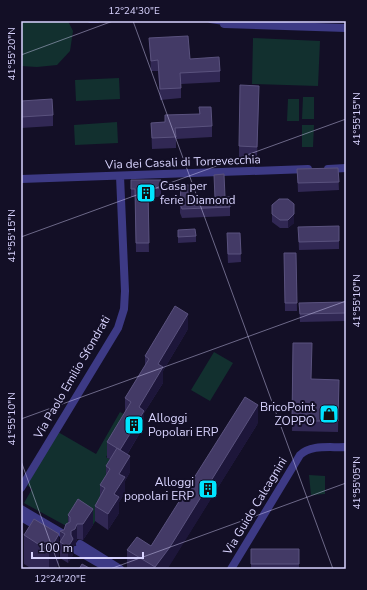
<svg xmlns="http://www.w3.org/2000/svg" width="367" height="590" font-family="'Nunito Sans',sans-serif">
	<style>
		.green { fill: #12302f }
		.lines { fill: none; stroke-linecap: round; stroke-linejoin: round }
		.lane { stroke: #3d3a85; stroke-width: 4 }
		.street { stroke: #3d3a85; stroke-width: 8 }
		.wall { fill: #312854 }
		.shaded-wall { fill: #1d163a }
		.building { fill: #433a66; stroke: #5a527e }
		.ticks { fill: none; stroke: #d9d4ff; stroke-width: 1; stroke-opacity: 0.45 }
		.labels { text-anchor: middle; stroke-width: 4; stroke-linejoin: round; paint-order: stroke }
		.street-label { font-size: 12px; fill: #d9d4ff; stroke: #130f26 }
		.poi-label { font-size: 12px; fill: #d9d4ff; stroke: #130f26; text-anchor: start }
		.neatline { fill: none; stroke: #d9d4ff; stroke-width: 1.5 }
		.ticks-label { font-size: 10px; text-anchor: middle; fill: #d9d4ff }
	</style>
	<rect width="100%" height="100%" fill="#130f26"/>
	<path class="green" d="M 21,21 L 68,21 L 73,31 L 70,51 L 57,65 L 37,67 L 21,66 Z
		M 253,38 L 320,41 L 318,86 L 252,84 Z
		M 119,78 L 120,99 L 76,101 L 75,80 Z
		M 303,97 L 314,97 L 314,119 L 302,119 Z
		M 288,99 L 299,99 L 299,121 L 287,121 Z
		M 117,122 L 118,143 L 75,145 L 74,125 Z
		M 302,125 L 314,125 L 313,147 L 302,147 Z
		M 214,352 L 233,363 L 210,401 L 191,390 Z
		M 120,412 L 131,418 L 106,457 L 117,464 L 105,504 L 93,525 L 78,515 L 70,528 L 24,503 L 32,489 L 27,485 L 58,432 L 96,454 Z
		M 309,475 L 325,476 L 325,494 L 311,495 Z"/>
	<g class="lines">
		<path class="lane" d="M 90,21 L 98,21
			M 210,21 L 224,23"/>
		<path class="street" d="M 224,24 L 346,28
			M 328,169 L 346,168
			M 21,179 L 308,169
			M 21,488 L 118,328 L 124,309 L 125,291 L 120,176
			M 21,509 L 65,535
			M 21,517 L 40,528
			M 80,544 L 120,569
			M 76,550 L 109,569
			M 231,569 L 300,455 C 311,444 331,448 346,447"/>
	</g>
	<path class="wall" d="M 149,38 L 190,59 L 220,71 L 220,82 L 181,84 L 181,98 L 160,100 L 158,71 L 151,71 Z
		M 259,97 L 257,158 L 239,158 L 239,146 Z
		M 21,101 L 53,115 L 53,126 L 21,128 Z
		M 199,107 L 212,126 L 212,137 L 176,139 L 176,148 L 152,149 L 151,123 L 165,122 L 199,114 Z
		M 338,168 L 339,190 L 298,192 L 297,169 Z
		M 214,175 L 230,207 L 230,216 L 182,218 L 180,213 L 180,204 L 191,199 L 215,198 Z
		M 131,180 L 161,180 L 161,197 L 148,197 L 149,252 L 136,252 L 135,197 L 131,197 Z
		M 272,205 L 294,223 L 288,228 L 280,228 L 272,222 Z
		M 339,226 L 339,249 L 299,250 L 298,227 Z
		M 178,230 L 196,236 L 196,242 L 178,243 Z
		M 240,233 L 241,262 L 228,263 L 227,242 Z
		M 284,253 L 296,253 L 297,311 L 285,311 Z
		M 345,302 L 346,321 L 300,322 L 299,303 Z
		M 188,329 L 163,371 L 163,383 L 144,413 L 144,426 L 127,455 L 130,472 L 125,481 L 125,493 L 119,502 L 119,513 L 108,530 L 95,521 L 95,506 L 100,496 L 100,485 L 106,476 L 106,466 L 110,459 L 107,458 L 107,442 L 125,412 L 125,398 L 145,366 L 145,356 Z
		M 293,343 L 311,379 L 339,380 L 338,432 L 292,431 Z
		M 258,423 L 167,569 L 129,569 L 127,568 L 127,550 L 151,546 Z
		M 68,515 L 93,525 L 83,540 L 77,539 L 75,545 L 73,546 L 73,555 L 68,563 L 60,558 L 60,531 L 64,530 L 68,523 Z
		M 34,519 L 59,563 L 55,569 L 32,569 L 24,564 L 24,535 Z
		M 251,549 L 299,549 L 299,569 L 251,569 Z"/>
	<path class="shaded-wall" d="M 294,204 L 294,223 L 288,228 L 288,220 Z
		M 188,314 L 188,329 L 163,371 L 163,383 L 144,413 L 144,426 L 120,466 L 120,450 L 158,364 Z
		M 258,405 L 258,423 L 170,565 L 167,569 L 155,569 L 155,567 Z
		M 130,456 L 130,472 L 125,481 L 125,493 L 119,502 L 119,513 L 108,530 L 108,514 L 119,474 Z
		M 93,509 L 93,525 L 83,540 L 83,524 Z
		M 77,524 L 77,539 L 75,545 L 73,546 L 73,555 L 68,563 L 68,547 L 71,535 L 71,531 Z
		M 59,534 L 59,563 L 55,569 L 49,569 L 49,551 Z"/>
	<path class="building" d="M 188,36 L 190,59 L 219,57 L 220,71 L 180,73 L 181,88 L 160,89 L 158,60 L 151,61 L 149,38 Z
		M 240,85 L 259,86 L 257,147 L 239,146 Z
		M 52,99 L 53,115 L 21,117 L 21,101 Z
		M 199,107 L 211,107 L 212,126 L 175,128 L 176,137 L 152,138 L 151,123 L 165,122 L 165,115 L 200,114 Z
		M 338,168 L 339,182 L 298,183 L 297,169 Z
		M 224,174 L 225,197 L 230,197 L 230,207 L 182,209 L 180,204 L 181,185 L 189,185 L 191,199 L 215,198 L 214,175 Z
		M 131,180 L 161,180 L 161,188 L 148,189 L 149,243 L 136,243 L 135,189 L 131,189 Z
		M 279,199 L 288,199 L 294,204 L 294,214 L 288,220 L 280,220 L 272,214 L 272,205 Z
		M 339,226 L 339,241 L 299,242 L 298,227 Z
		M 195,229 L 196,236 L 178,237 L 178,230 Z
		M 227,233 L 240,233 L 241,254 L 228,254 Z
		M 284,253 L 296,253 L 297,303 L 285,303 Z
		M 345,302 L 346,313 L 300,314 L 299,303 Z
		M 175,306 L 188,314 L 158,364 L 163,367 L 139,407 L 144,411 L 120,450 L 107,442 L 131,402 L 125,398 L 149,359 L 145,356 Z
		M 293,343 L 312,343 L 311,379 L 339,380 L 338,421 L 292,421 Z
		M 245,397 L 258,405 L 170,547 L 155,567 L 127,550 L 137,537 L 151,546 Z
		M 117,448 L 130,456 L 119,474 L 125,477 L 114,494 L 119,497 L 108,514 L 95,506 L 105,488 L 100,485 L 110,469 L 106,466 Z
		M 78,499 L 93,509 L 83,524 L 77,524 L 75,529 L 71,531 L 71,535 L 73,539 L 68,547 L 60,542 L 65,534 L 60,531 L 64,530 L 66,524 L 70,522 L 70,517 L 68,515 Z
		M 34,519 L 59,534 L 49,551 L 24,535 Z
		M 251,549 L 299,549 L 299,564 L 251,564 Z
		M 82,564 L 91,569 L 79,569 Z"/>
	<path class="ticks" d="M 133,21 L 333,569M 21,55 L 113,21M 21,237 L 346,119M 21,419 L 346,301M 21,461 L 60,569M 110,569 L 346,483"/>
	<defs>
		<symbol id="building-square" viewBox="-11 -11 22 22"><rect x="-9" y="-9" width="18" height="18" rx="4" fill="#00e5ff" stroke="#130f26"/><path d="M-4-6H4V6H1V3H-1V6H-4ZM-2.5-4.3h1.7v1.8h-1.7ZM.8-4.3h1.7v1.8H.8ZM-2.5-1h1.7V.8h-1.7ZM.8-1h1.7V.8H.8Z" fill="#111"/></symbol>
		<symbol id="shop-square" viewBox="-11 -11 22 22"><rect x="-9" y="-9" width="18" height="18" rx="4" fill="#00e5ff" stroke="#130f26"/><path d="M-5-2.5h2.3a2.7 3.5 0 0 1 5.4 0H5L5.5 6h-11ZM-1.5-2.5h3a1.5 2.3 0 0 0-3 0Z" fill="#111"/></symbol>
	</defs>
	<g fill-rule="evenodd">
		<use href="#building-square" x="135" y="182" width="22" height="22"/>
		<use href="#shop-square" x="318" y="403" width="22" height="22"/>
		<use href="#building-square" x="123" y="414" width="22" height="22"/>
		<use href="#building-square" x="197" y="478" width="22" height="22"/>
	</g>
	<g class="labels">
		<g class="street-label">
			<text transform="translate(183 162) rotate(-2)" y="4">Via dei Casali di Torrevecchia</text>
			<text transform="translate(72 377) rotate(-60)" y="4">Via Paolo Emilio Sfondrati</text>
			<text transform="translate(255 506) rotate(-59)" y="4">Via Guido Calcagnini</text>
		</g>
		<g class="poi-label">
			<text x="160" y="190">Casa per<tspan x="160" dy="14">ferie Diamond</tspan></text>
			<text x="315" y="411" text-anchor="end">BricoPoint<tspan x="315" dy="14">ZOPPO</tspan></text>
			<text x="148" y="422">Alloggi<tspan x="148" dy="14">Popolari ERP</tspan></text>
			<text x="194" y="486" text-anchor="end">Alloggi<tspan x="194" dy="14">popolari ERP</tspan></text>
		</g>
	</g>
	<rect width="367" height="590" fill="none" stroke="#130f26" stroke-width="44"/>
	<path d="M32 552v6h111v-6" fill="none" stroke="#d9d4ff" stroke-width="2"/>
	<text x="38" y="552" font-size="12" fill="#d9d4ff" stroke="#130f26" stroke-width="3" paint-order="stroke">100 m</text>
	<rect x="22" y="22" width="323" height="546" class="neatline"/>
	<g class="ticks-label">
		<text x="134" y="14">12°24'30"E</text>
		<text transform="translate(11 54) rotate(-90)" y="4">41°55'20"N</text>
		<text transform="translate(356 119) rotate(-90)" y="4">41°55'15"N</text>
		<text transform="translate(11 236) rotate(-90)" y="4">41°55'15"N</text>
		<text transform="translate(356 301) rotate(-90)" y="4">41°55'10"N</text>
		<text transform="translate(11 419) rotate(-90)" y="4">41°55'10"N</text>
		<text transform="translate(356 483) rotate(-90)" y="4">41°55'05"N</text>
		<text x="60" y="582">12°24'20"E</text>
	</g>
</svg>
